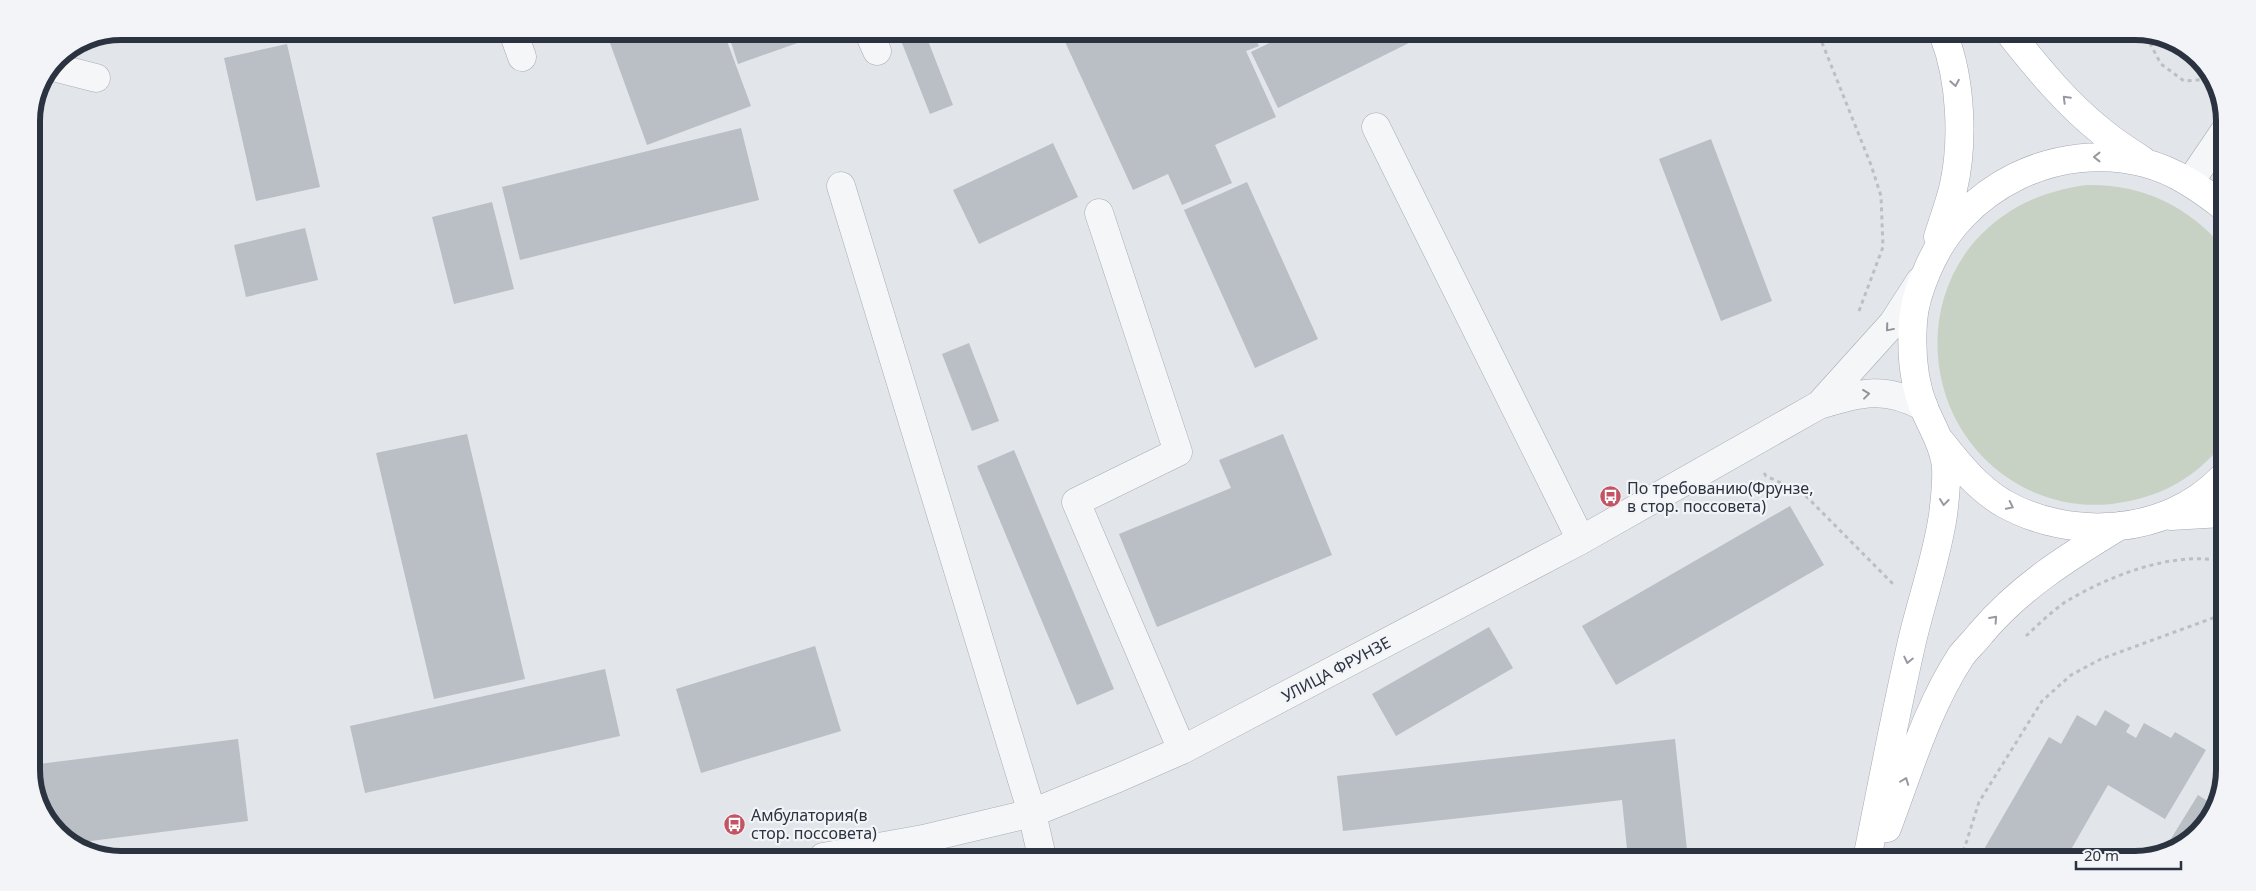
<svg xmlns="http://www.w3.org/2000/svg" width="2256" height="891" font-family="'Noto Sans',sans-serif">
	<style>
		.green { fill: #c8d2c4 }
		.building { fill: #babec5 }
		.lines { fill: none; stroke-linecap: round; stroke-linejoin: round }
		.minor-casing { stroke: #a8acb3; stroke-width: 29 }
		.major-casing { stroke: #a3a9b4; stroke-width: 29 }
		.path { stroke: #bdbfc4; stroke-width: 3; stroke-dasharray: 4 4; stroke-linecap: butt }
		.minor { stroke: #f5f6f8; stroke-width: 28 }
		.major { stroke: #fff; stroke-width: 28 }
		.oneway { stroke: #9699a0 }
		.oneway2 { stroke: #90949c }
		.labels { text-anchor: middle; stroke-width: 4.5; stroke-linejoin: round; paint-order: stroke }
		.poi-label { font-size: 16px; fill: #2c3340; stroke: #f2f4f7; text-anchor: start }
		.street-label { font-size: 16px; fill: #2c3340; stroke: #f2f4f7 }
		.rim { fill: none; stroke: #2c3340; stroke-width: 6 }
	</style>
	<rect width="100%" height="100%" fill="#e2e5e9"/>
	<path class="green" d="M 2087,185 C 2142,184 2188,206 2224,248 L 2222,444 C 2199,475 2162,496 2124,502 C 2089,509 2052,503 2021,486 C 1918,430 1907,280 2006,214 C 2031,197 2058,189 2087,185 Z"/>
	<path class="building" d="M 606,32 L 724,33 L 751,106 L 647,145 Z
		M 728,33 L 826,33 L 738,64 Z
		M 898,33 L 925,33 L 953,105 L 930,114 Z
		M 1061,33 L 1253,34 L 1259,46 L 1246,51 L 1276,117 L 1215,145 L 1232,183 L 1182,205 L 1168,174 L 1133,190 Z
		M 1288,34 L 1427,34 L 1278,108 L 1251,52 Z
		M 287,44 L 320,187 L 256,201 L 224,58 Z
		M 741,128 L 759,200 L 520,260 L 502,187 Z
		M 1711,139 L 1772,301 L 1721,321 L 1659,159 Z
		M 1053,143 L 1078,197 L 979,244 L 953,190 Z
		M 1247,182 L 1318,339 L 1255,368 L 1184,210 Z
		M 492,202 L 514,289 L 454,304 L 432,217 Z
		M 305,228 L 318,280 L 246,297 L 234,245 Z
		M 969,343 L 999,421 L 972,431 L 942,354 Z
		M 467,434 L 525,679 L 434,699 L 376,453 Z
		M 1283,434 L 1332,555 L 1157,627 L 1119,534 L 1231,488 L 1219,460 Z
		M 1014,450 L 1114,689 L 1077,705 L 977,466 Z
		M 1790,506 L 1824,565 L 1616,685 L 1582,626 Z
		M 1489,627 L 1513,668 L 1396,736 L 1372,694 Z
		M 815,646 L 841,731 L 701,773 L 676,689 Z
		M 605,669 L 620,736 L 365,793 L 350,726 Z
		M 2105,710 L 2130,725 L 2126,732 L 2136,738 L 2144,723 L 2171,738 L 2175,732 L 2206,750 L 2165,819 L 2108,785 L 2065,860 L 2008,859 L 2002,856 L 1998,859 L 1983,851 L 2049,737 L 2061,744 L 2077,715 L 2096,726 Z
		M 238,739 L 248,821 L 75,843 L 50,824 L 31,776 L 31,765 Z
		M 1675,739 L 1688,859 L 1628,859 L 1622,800 L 1343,831 L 1337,776 Z
		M 2198,795 L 2215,806 L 2189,841 L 2164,850 Z"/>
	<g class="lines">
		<defs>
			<path id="minor" d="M 513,32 L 522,57
				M 869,33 L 877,51
				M 53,67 L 96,78
				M 1376,127 L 1581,540
				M 2190,182 L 2224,132
				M 841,186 L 1032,813 L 1042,857
				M 1099,213 L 1178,452 L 1076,502 L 1182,750
				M 1820,404 L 1893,323 L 1920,281
				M 823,857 L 923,839 L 1032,813 L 1118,778 L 1182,750 L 1581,540 L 1819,405 C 1860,393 1884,385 1924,407"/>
			<path id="major" d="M 2012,36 C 2039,70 2067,104 2101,131 C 2114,142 2128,151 2142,160
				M 1938,237 C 1943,221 1949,205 1953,189 C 1964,143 1961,80 1944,36
				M 1941,442 C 1959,465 1978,488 2003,503 C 2070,541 2166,536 2222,478
				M 2171,516 L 2222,513
				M 1887,828 C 1909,770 1927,708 1961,656 C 1967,648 1975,641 1981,633 C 2020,587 2068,557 2119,526
				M 1867,859 C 1882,785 1896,710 1913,637 C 1923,596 1937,556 1943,515 C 1945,499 1947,482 1946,467 C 1944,446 1932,427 1924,408 C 1913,381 1911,351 1913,322 C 1914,305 1920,287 1927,271 C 1961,187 2057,140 2145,163 C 2175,171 2200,188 2224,207"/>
		</defs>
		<use href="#minor" class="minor-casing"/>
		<use href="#major" class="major-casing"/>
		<path class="path" d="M 1819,35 L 1871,165 L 1881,196 L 1883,247 L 1859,311
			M 2146,36 L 2161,64 L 2184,81 L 2211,79
			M 1764,473 L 1766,476 L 1803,493 L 1894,585
			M 2026,636 C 2039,624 2053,610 2067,601 C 2109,576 2172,551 2222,561
			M 1961,859 L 1979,802 L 2042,701 L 2071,675 L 2101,659 L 2221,615"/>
		<use href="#minor" class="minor"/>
		<use href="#major" class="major"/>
	</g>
	<defs><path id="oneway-chevron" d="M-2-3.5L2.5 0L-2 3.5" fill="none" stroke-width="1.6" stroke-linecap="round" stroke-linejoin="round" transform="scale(1.25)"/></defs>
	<g class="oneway">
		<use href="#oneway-chevron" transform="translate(1955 83) rotate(80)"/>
		<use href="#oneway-chevron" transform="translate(2066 99) rotate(-135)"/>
		<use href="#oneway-chevron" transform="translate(2097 157) rotate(180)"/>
		<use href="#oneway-chevron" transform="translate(1944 502) rotate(97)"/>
		<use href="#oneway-chevron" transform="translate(2010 506) rotate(26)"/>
		<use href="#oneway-chevron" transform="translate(1994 619) rotate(-48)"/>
		<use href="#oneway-chevron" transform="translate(1908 660) rotate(102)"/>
		<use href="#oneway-chevron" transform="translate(1905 781) rotate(-69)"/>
	</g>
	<g class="oneway2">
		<use href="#oneway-chevron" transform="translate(1889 328) rotate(130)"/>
		<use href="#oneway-chevron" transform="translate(1866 394) rotate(-7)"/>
	</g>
	<defs>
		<symbol id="bus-disc" viewBox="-11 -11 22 22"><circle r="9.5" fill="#c25464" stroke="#f2f4f7"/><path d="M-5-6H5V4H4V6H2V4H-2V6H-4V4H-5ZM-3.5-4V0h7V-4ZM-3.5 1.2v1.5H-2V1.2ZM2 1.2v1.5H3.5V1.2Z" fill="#fff"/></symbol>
	</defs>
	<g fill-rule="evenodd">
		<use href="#bus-disc" x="1598" y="484" width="25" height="25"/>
		<use href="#bus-disc" x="722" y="812" width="25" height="25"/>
	</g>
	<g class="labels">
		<g class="poi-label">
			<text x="1627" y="494">По требованию(Фрунзе,<tspan x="1627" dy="18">в стор. поссовета)</tspan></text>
			<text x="751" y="821">Амбулатория(в<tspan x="751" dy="18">стор. поссовета)</tspan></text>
		</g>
		<g class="street-label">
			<text transform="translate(1336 669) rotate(-28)" y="6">УЛИЦА ФРУНЗЕ</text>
		</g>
	</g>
	<path d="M0 0H2256V891H0ZM121 40H2135A81 81 0 0 1 2216 121V770A81 81 0 0 1 2135 851H121A81 81 0 0 1 40 770V121A81 81 0 0 1 121 40Z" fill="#f2f4f7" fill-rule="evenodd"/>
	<path class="rim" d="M121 40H2135A81 81 0 0 1 2216 121V770A81 81 0 0 1 2135 851H121A81 81 0 0 1 40 770V121A81 81 0 0 1 121 40Z"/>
	<path d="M2076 861v8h105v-8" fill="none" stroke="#2c3340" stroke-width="2.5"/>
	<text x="2084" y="861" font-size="15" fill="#2c3340" stroke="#f2f4f7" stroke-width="4" paint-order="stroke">20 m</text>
</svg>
